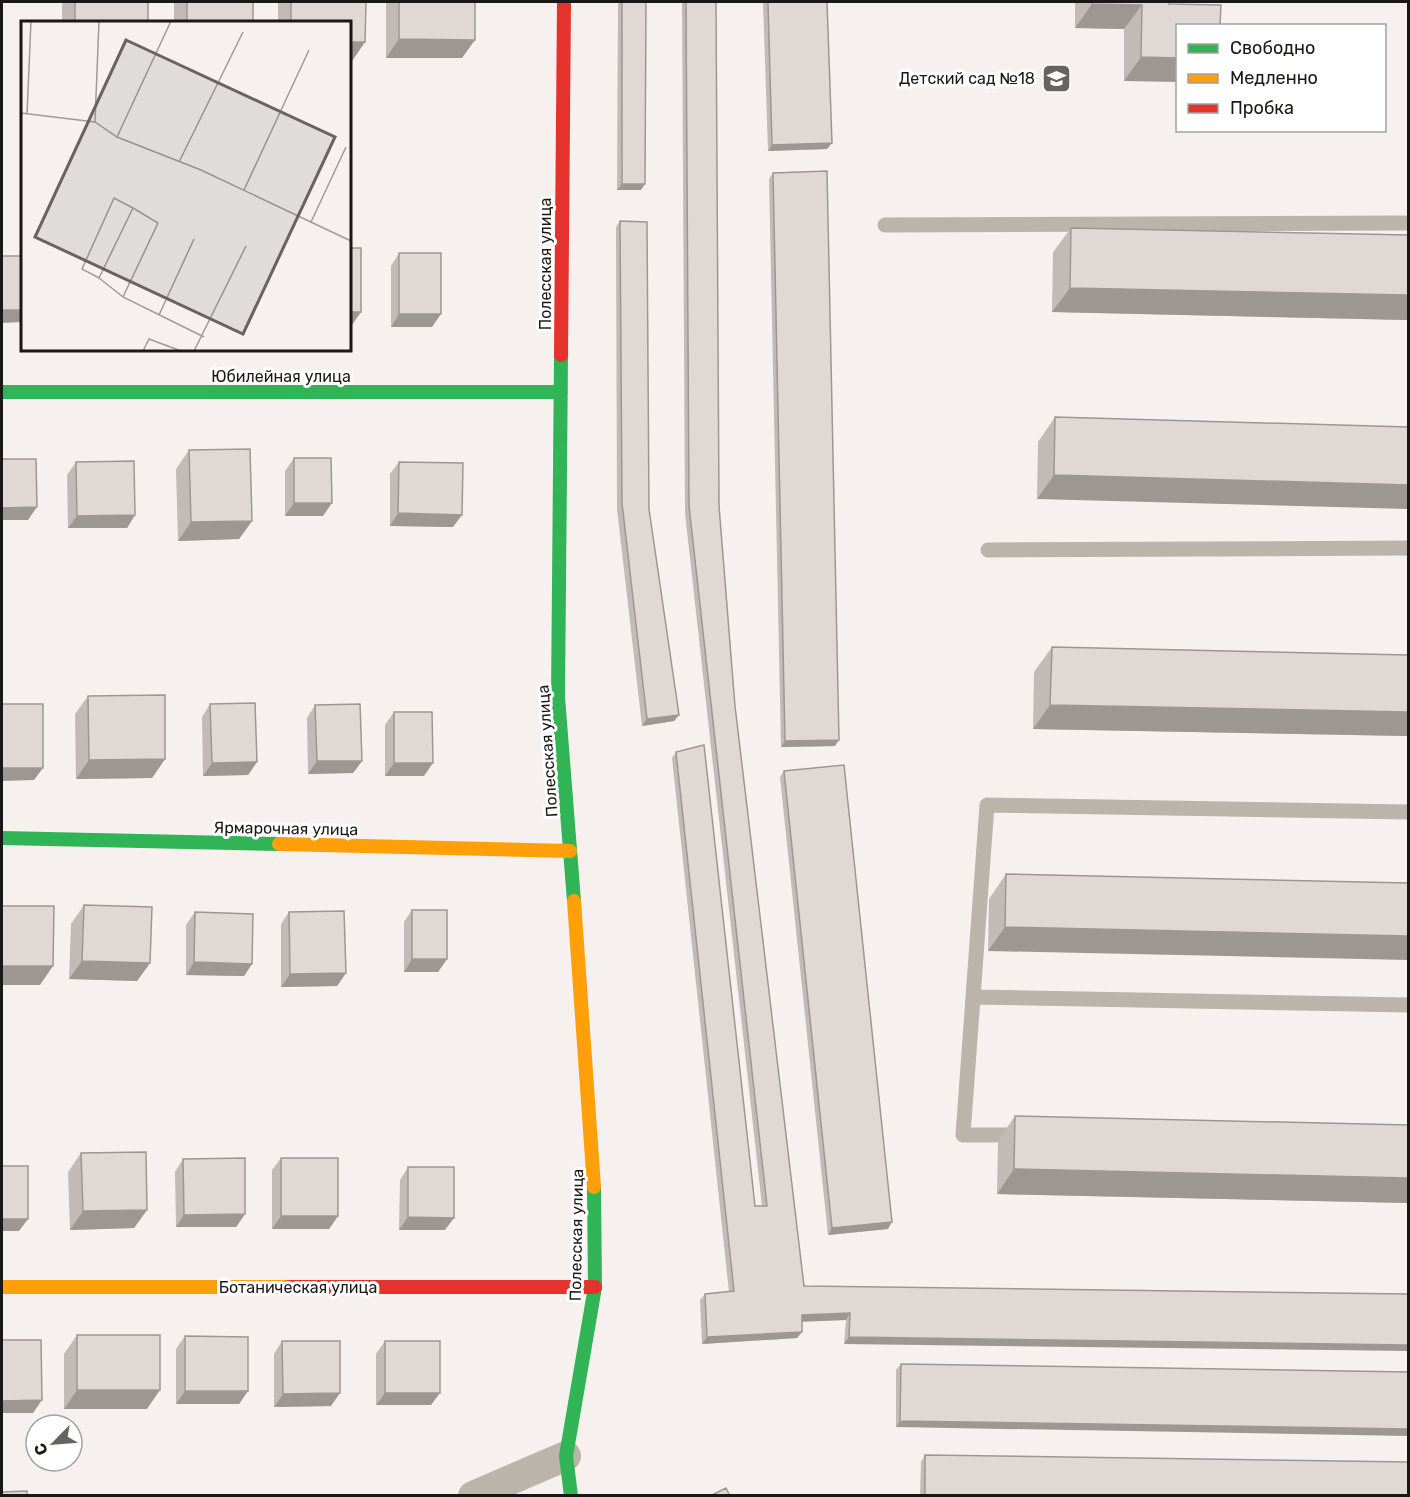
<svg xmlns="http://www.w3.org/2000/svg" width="1410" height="1497" font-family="Rubik,sans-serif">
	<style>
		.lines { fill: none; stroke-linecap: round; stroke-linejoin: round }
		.lane { stroke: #bbb4ab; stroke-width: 15 }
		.street { stroke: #bbb4ab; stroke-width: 30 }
		.fast { stroke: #30b455; stroke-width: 14 }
		.slow { stroke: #ff9f0a; stroke-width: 14 }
		.jam { stroke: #e5322d; stroke-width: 14 }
		.wall { fill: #c1bab6 }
		.shaded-wall { fill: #9d9794 }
		.building { fill: #e0d8d4; stroke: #9d9794; stroke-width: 1.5 }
		.labels { text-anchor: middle; stroke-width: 6; stroke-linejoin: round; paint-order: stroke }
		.poi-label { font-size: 16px; fill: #1a1716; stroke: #fff; text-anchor: end }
		.street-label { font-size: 16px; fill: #1a1716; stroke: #fff }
		.inset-road { fill: none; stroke: #9e9a98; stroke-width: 1.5 }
		.view { fill: #676362; fill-opacity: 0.15; stroke: #676362; stroke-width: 3 }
		.inset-edge { fill: none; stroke: #1a1716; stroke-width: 3 }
	</style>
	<rect width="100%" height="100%" fill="#f6f1ef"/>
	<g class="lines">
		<path class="lane" d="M 885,225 L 1408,223
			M 988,550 L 1408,548
			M 973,997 L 1408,1005
			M 1020,1135 L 963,1135 L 987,805 L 1408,812"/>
		<path class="street" d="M 473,1496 L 566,1456"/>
		<path class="fast" d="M 561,355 L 558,697 L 574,901
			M 2,392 L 561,392
			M 2,838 L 279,844
			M 571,1496 L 566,1456 L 595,1287 L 594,1187"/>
		<path class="slow" d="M 279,844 L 570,851
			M 574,901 L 594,1187
			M 2,1287 L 289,1287"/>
		<path class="jam" d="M 561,355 L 564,2
			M 289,1287 L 595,1287"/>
	</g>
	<path class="wall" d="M 64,2 L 148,2 L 148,22 L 62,22 L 62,4 Z
		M 174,2 L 253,2 L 253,22 L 174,22 Z
		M 278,2 L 366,2 L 365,42 L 352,61 L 350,22 L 278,22 Z
		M 386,2 L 475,2 L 462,58 L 386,58 Z
		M 618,2 L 646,2 L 641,190 L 617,190 Z
		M 682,2 L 716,2 L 719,506 L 735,706 L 804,1286 L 1408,1294 L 844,1344 L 846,1320 L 802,1321 L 802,1332 L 797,1338 L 702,1344 L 700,1300 L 705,1294 L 729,1292 L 672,758 L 676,752 L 755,1206 L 762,1206 L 685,513 Z
		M 763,2 L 827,2 L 832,143 L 827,149 L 768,151 Z
		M 1075,2 L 1169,2 L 1169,4 L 1221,5 L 1124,81 L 1124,29 L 1075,28 Z
		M 773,173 L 835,746 L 781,747 L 769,179 Z
		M 620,221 L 649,509 L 679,715 L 674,721 L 642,726 L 617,509 L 616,227 Z
		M 1071,228 L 1408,235 L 1408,320 L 1052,312 L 1053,252 Z
		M 399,253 L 432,327 L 391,327 L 391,266 Z
		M 1055,417 L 1408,427 L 1037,499 L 1038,442 Z
		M 189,450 L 252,521 L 239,539 L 178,541 L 176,469 Z
		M 294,458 L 323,516 L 285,516 L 285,471 Z
		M 76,462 L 135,515 L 127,528 L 68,528 L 67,475 Z
		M 399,462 L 453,527 L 390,526 L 390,474 Z
		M 1052,647 L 1408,655 L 1408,736 L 1033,729 L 1034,672 Z
		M 88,696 L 165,759 L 152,778 L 76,779 L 75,714 Z
		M 210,704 L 257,762 L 248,775 L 203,776 L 202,717 Z
		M 315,705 L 362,761 L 353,773 L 308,774 L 307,718 Z
		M 394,712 L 424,776 L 385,776 L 385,725 Z
		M 784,771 L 888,1229 L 828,1235 L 780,777 Z
		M 1006,874 L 1408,883 L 988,951 L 989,899 Z
		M 84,905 L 150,963 L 137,981 L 69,979 L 71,924 Z
		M 412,910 L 447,959 L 438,972 L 404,972 L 404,922 Z
		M 195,912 L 252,964 L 244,976 L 186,975 L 186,925 Z
		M 289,912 L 346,973 L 337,986 L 281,987 L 281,924 Z
		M 1015,1116 L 1408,1125 L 1408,1203 L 997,1194 L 998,1141 Z
		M 81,1153 L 147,1210 L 134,1228 L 70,1230 L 68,1172 Z
		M 281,1158 L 338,1216 L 329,1229 L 272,1229 L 272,1170 Z
		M 183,1159 L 245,1214 L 236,1227 L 176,1227 L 175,1172 Z
		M 408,1167 L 445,1230 L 399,1230 L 400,1180 Z
		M 77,1335 L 147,1409 L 64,1409 L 64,1354 Z
		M 185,1336 L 248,1391 L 239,1404 L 176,1404 L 176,1349 Z
		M 282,1341 L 331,1406 L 274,1407 L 274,1354 Z
		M 385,1341 L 431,1405 L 376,1405 L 376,1354 Z
		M 901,1364 L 1408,1372 L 896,1427 L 896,1370 Z
		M 925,1455 L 1408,1496 L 920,1496 L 921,1462 Z"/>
	<path class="shaded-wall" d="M 1092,4 L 1142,5 L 1124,29 L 1075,28 Z
		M 399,39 L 475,40 L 462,58 L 386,58 Z
		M 350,42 L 365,42 L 352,61 L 350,61 Z
		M 1141,57 L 1178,58 L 1178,82 L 1124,81 Z
		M 832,143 L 827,149 L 768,151 L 772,145 Z
		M 622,184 L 645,184 L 641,190 L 617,190 Z
		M 1070,288 L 1408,295 L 1408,320 L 1052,312 Z
		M 2,310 L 22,310 L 22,322 L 2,323 Z
		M 350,312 L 361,312 L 350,328 Z
		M 399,314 L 441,314 L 432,327 L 391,327 Z
		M 1054,475 L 1408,485 L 1408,509 L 1037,499 Z
		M 294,503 L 332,503 L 323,516 L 285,516 Z
		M 37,507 L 28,520 L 2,520 L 2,508 Z
		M 398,513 L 462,515 L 453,527 L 390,526 Z
		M 135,515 L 127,528 L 68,528 L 77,516 Z
		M 252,521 L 239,539 L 178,541 L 191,522 Z
		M 1050,705 L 1408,712 L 1408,736 L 1033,729 Z
		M 679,715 L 674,721 L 642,726 L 647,719 Z
		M 839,740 L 835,746 L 781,747 L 785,741 Z
		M 165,759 L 152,778 L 76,779 L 89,760 Z
		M 317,761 L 362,761 L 353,773 L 308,774 Z
		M 257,762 L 248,775 L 203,776 L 212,763 Z
		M 394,763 L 433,763 L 424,776 L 385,776 Z
		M 2,768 L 43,768 L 34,780 L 2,781 Z
		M 1005,927 L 1408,936 L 1408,960 L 988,951 Z
		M 412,959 L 447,959 L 438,972 L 404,972 Z
		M 82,961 L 150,963 L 137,981 L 69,979 Z
		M 194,962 L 252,964 L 244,976 L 186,975 Z
		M 2,966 L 53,966 L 40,985 L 2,985 Z
		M 346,973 L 337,986 L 281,987 L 290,974 Z
		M 1014,1169 L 1408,1178 L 1408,1203 L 997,1194 Z
		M 147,1210 L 134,1228 L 70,1230 L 83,1211 Z
		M 245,1214 L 236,1227 L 176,1227 L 184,1215 Z
		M 281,1216 L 338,1216 L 329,1229 L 272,1229 Z
		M 408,1217 L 454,1218 L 445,1230 L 399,1230 Z
		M 2,1219 L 28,1219 L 19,1231 L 2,1231 Z
		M 892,1222 L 888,1229 L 828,1235 L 832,1228 Z
		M 850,1313 L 846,1320 L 798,1322 L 802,1315 Z
		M 802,1332 L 797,1338 L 702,1344 L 707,1337 Z
		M 849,1337 L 1408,1345 L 1408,1351 L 844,1344 Z
		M 77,1390 L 160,1390 L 147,1409 L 64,1409 Z
		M 185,1391 L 248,1391 L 239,1404 L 176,1404 Z
		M 340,1393 L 331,1406 L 274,1407 L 283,1394 Z
		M 385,1393 L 440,1393 L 431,1405 L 376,1405 Z
		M 42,1400 L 33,1413 L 2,1413 L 2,1401 Z
		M 900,1421 L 1408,1429 L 1408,1436 L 896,1427 Z"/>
	<path class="building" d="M 75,2 L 148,2 L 148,22 L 75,22 Z
		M 187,2 L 253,2 L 253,22 L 187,22 Z
		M 291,2 L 366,2 L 365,42 L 350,42 L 350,22 L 291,22 Z
		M 399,2 L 475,2 L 475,40 L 399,39 Z
		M 622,2 L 646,2 L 645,184 L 622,184 Z
		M 686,2 L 716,2 L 719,506 L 735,706 L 804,1286 L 1408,1294 L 1408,1345 L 849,1337 L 850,1313 L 802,1315 L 802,1332 L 707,1337 L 705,1294 L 734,1291 L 676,752 L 704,745 L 755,1206 L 767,1206 L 689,506 Z
		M 768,2 L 827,2 L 832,143 L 772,145 Z
		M 1092,2 L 1169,2 L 1169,4 L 1221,5 L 1220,26 L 1178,26 L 1178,58 L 1141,57 L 1142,5 L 1092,4 Z
		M 827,171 L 839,740 L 785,741 L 773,173 Z
		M 620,221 L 647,222 L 649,509 L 679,715 L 647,719 L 622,503 Z
		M 1071,228 L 1408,235 L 1408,295 L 1070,288 Z
		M 350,248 L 361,248 L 361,312 L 350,312 Z
		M 399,253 L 441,253 L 441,314 L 399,314 Z
		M 2,256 L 22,256 L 22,310 L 2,310 Z
		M 1055,417 L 1408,427 L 1408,485 L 1054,475 Z
		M 250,449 L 252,521 L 191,522 L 189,450 Z
		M 294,458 L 331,458 L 332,503 L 294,503 Z
		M 2,459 L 36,459 L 37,507 L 2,508 Z
		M 134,461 L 135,515 L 77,516 L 76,462 Z
		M 399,462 L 463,463 L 462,515 L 398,513 Z
		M 1052,647 L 1408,655 L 1408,712 L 1050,705 Z
		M 165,695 L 165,759 L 89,760 L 88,696 Z
		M 255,703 L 257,762 L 212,763 L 210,704 Z
		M 2,704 L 43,704 L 43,768 L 2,768 Z
		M 360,704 L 362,761 L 317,761 L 315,705 Z
		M 394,712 L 432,712 L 433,763 L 394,763 Z
		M 844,765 L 892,1222 L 832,1228 L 784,771 Z
		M 1006,874 L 1408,883 L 1408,936 L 1005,927 Z
		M 84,905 L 152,907 L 150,963 L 82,961 Z
		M 2,906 L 54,906 L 53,966 L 2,966 Z
		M 412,910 L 447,910 L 447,959 L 412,959 Z
		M 344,911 L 346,973 L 290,974 L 289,912 Z
		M 195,912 L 253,914 L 252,964 L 194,962 Z
		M 1015,1116 L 1408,1125 L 1408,1178 L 1014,1169 Z
		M 146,1152 L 147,1210 L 83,1211 L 81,1153 Z
		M 245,1158 L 245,1214 L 184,1215 L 183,1159 Z
		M 281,1158 L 338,1158 L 338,1216 L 281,1216 Z
		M 2,1166 L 28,1166 L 28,1219 L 2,1219 Z
		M 408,1167 L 454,1167 L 454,1218 L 408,1217 Z
		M 77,1335 L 160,1335 L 160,1390 L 77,1390 Z
		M 185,1336 L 248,1337 L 248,1391 L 185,1391 Z
		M 2,1340 L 41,1340 L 42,1400 L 2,1401 Z
		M 282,1341 L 340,1341 L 340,1393 L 283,1394 Z
		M 385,1341 L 440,1341 L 440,1393 L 385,1393 Z
		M 901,1364 L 1408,1372 L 1408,1429 L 900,1421 Z
		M 925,1455 L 1408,1462 L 1408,1496 L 925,1496 Z
		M 726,1488 L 730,1496 L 710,1496 Z
		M 27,1491 L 27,1496 L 2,1496 L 2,1492 Z"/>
	<defs>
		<symbol id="school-square" viewBox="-11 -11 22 22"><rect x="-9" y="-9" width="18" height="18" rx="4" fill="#676362" stroke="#fff"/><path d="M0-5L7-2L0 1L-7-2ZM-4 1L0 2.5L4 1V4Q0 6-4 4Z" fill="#fff"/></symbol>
	</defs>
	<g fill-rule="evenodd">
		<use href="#school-square" x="1040" y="62" width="33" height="33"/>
	</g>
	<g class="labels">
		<g class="poi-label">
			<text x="1035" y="84">Детский сад №18</text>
		</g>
		<g class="street-label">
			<text transform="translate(545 264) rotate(-90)" y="6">Полесская улица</text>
			<text x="281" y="382">Юбилейная улица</text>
			<text transform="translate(547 751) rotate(-94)" y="6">Полесская улица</text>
			<text transform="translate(286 828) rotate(1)" y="6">Ярмарочная улица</text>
			<text transform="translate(576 1235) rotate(-89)" y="6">Полесская улица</text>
			<text x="298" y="1293">Ботаническая улица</text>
		</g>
	</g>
	<g transform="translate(21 21)">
		<rect width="330" height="330" fill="#f6f1ef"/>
		<path class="inset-road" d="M 0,92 L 74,101 L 96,116 L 180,149 L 330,220M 6,93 L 10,0M 74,101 L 78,0M 96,116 L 150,0M 158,141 L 222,11M 223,169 L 288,29M 112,187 L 78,257 L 61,248 L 93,177 L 112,187 L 137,202 L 102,276 L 183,316M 290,201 L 325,126M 78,257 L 102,276M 138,294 L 173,218M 122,330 L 128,318 L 160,330M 173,330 L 225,225"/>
		<path class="view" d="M 105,19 L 314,116 L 222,313 L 14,216 Z"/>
		<rect width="330" height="330" class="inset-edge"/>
	</g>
	<rect width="1410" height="1497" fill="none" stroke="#1a1716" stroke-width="6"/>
	<rect x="1176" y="24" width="210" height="108" fill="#ffffff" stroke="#a3a2a2" stroke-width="1.5"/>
	<rect x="1188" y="44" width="30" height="9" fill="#30b455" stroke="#a3a2a2" stroke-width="1.5"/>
	<text x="1230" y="54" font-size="18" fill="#1a1716">Свободно</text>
	<rect x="1188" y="74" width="30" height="9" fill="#ff9f0a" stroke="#a3a2a2" stroke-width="1.5"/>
	<text x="1230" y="84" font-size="18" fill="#1a1716">Медленно</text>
	<rect x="1188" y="104" width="30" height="9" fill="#e5322d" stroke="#a3a2a2" stroke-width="1.5"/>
	<text x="1230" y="114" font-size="18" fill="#1a1716">Пробка</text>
	<g transform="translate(54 1443) rotate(245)"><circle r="28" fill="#ffffff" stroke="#a3a2a2" stroke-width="1.5"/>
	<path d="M0-4.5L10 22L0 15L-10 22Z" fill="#676362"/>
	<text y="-9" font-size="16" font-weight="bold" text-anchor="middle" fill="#1a1716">С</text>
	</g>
</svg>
